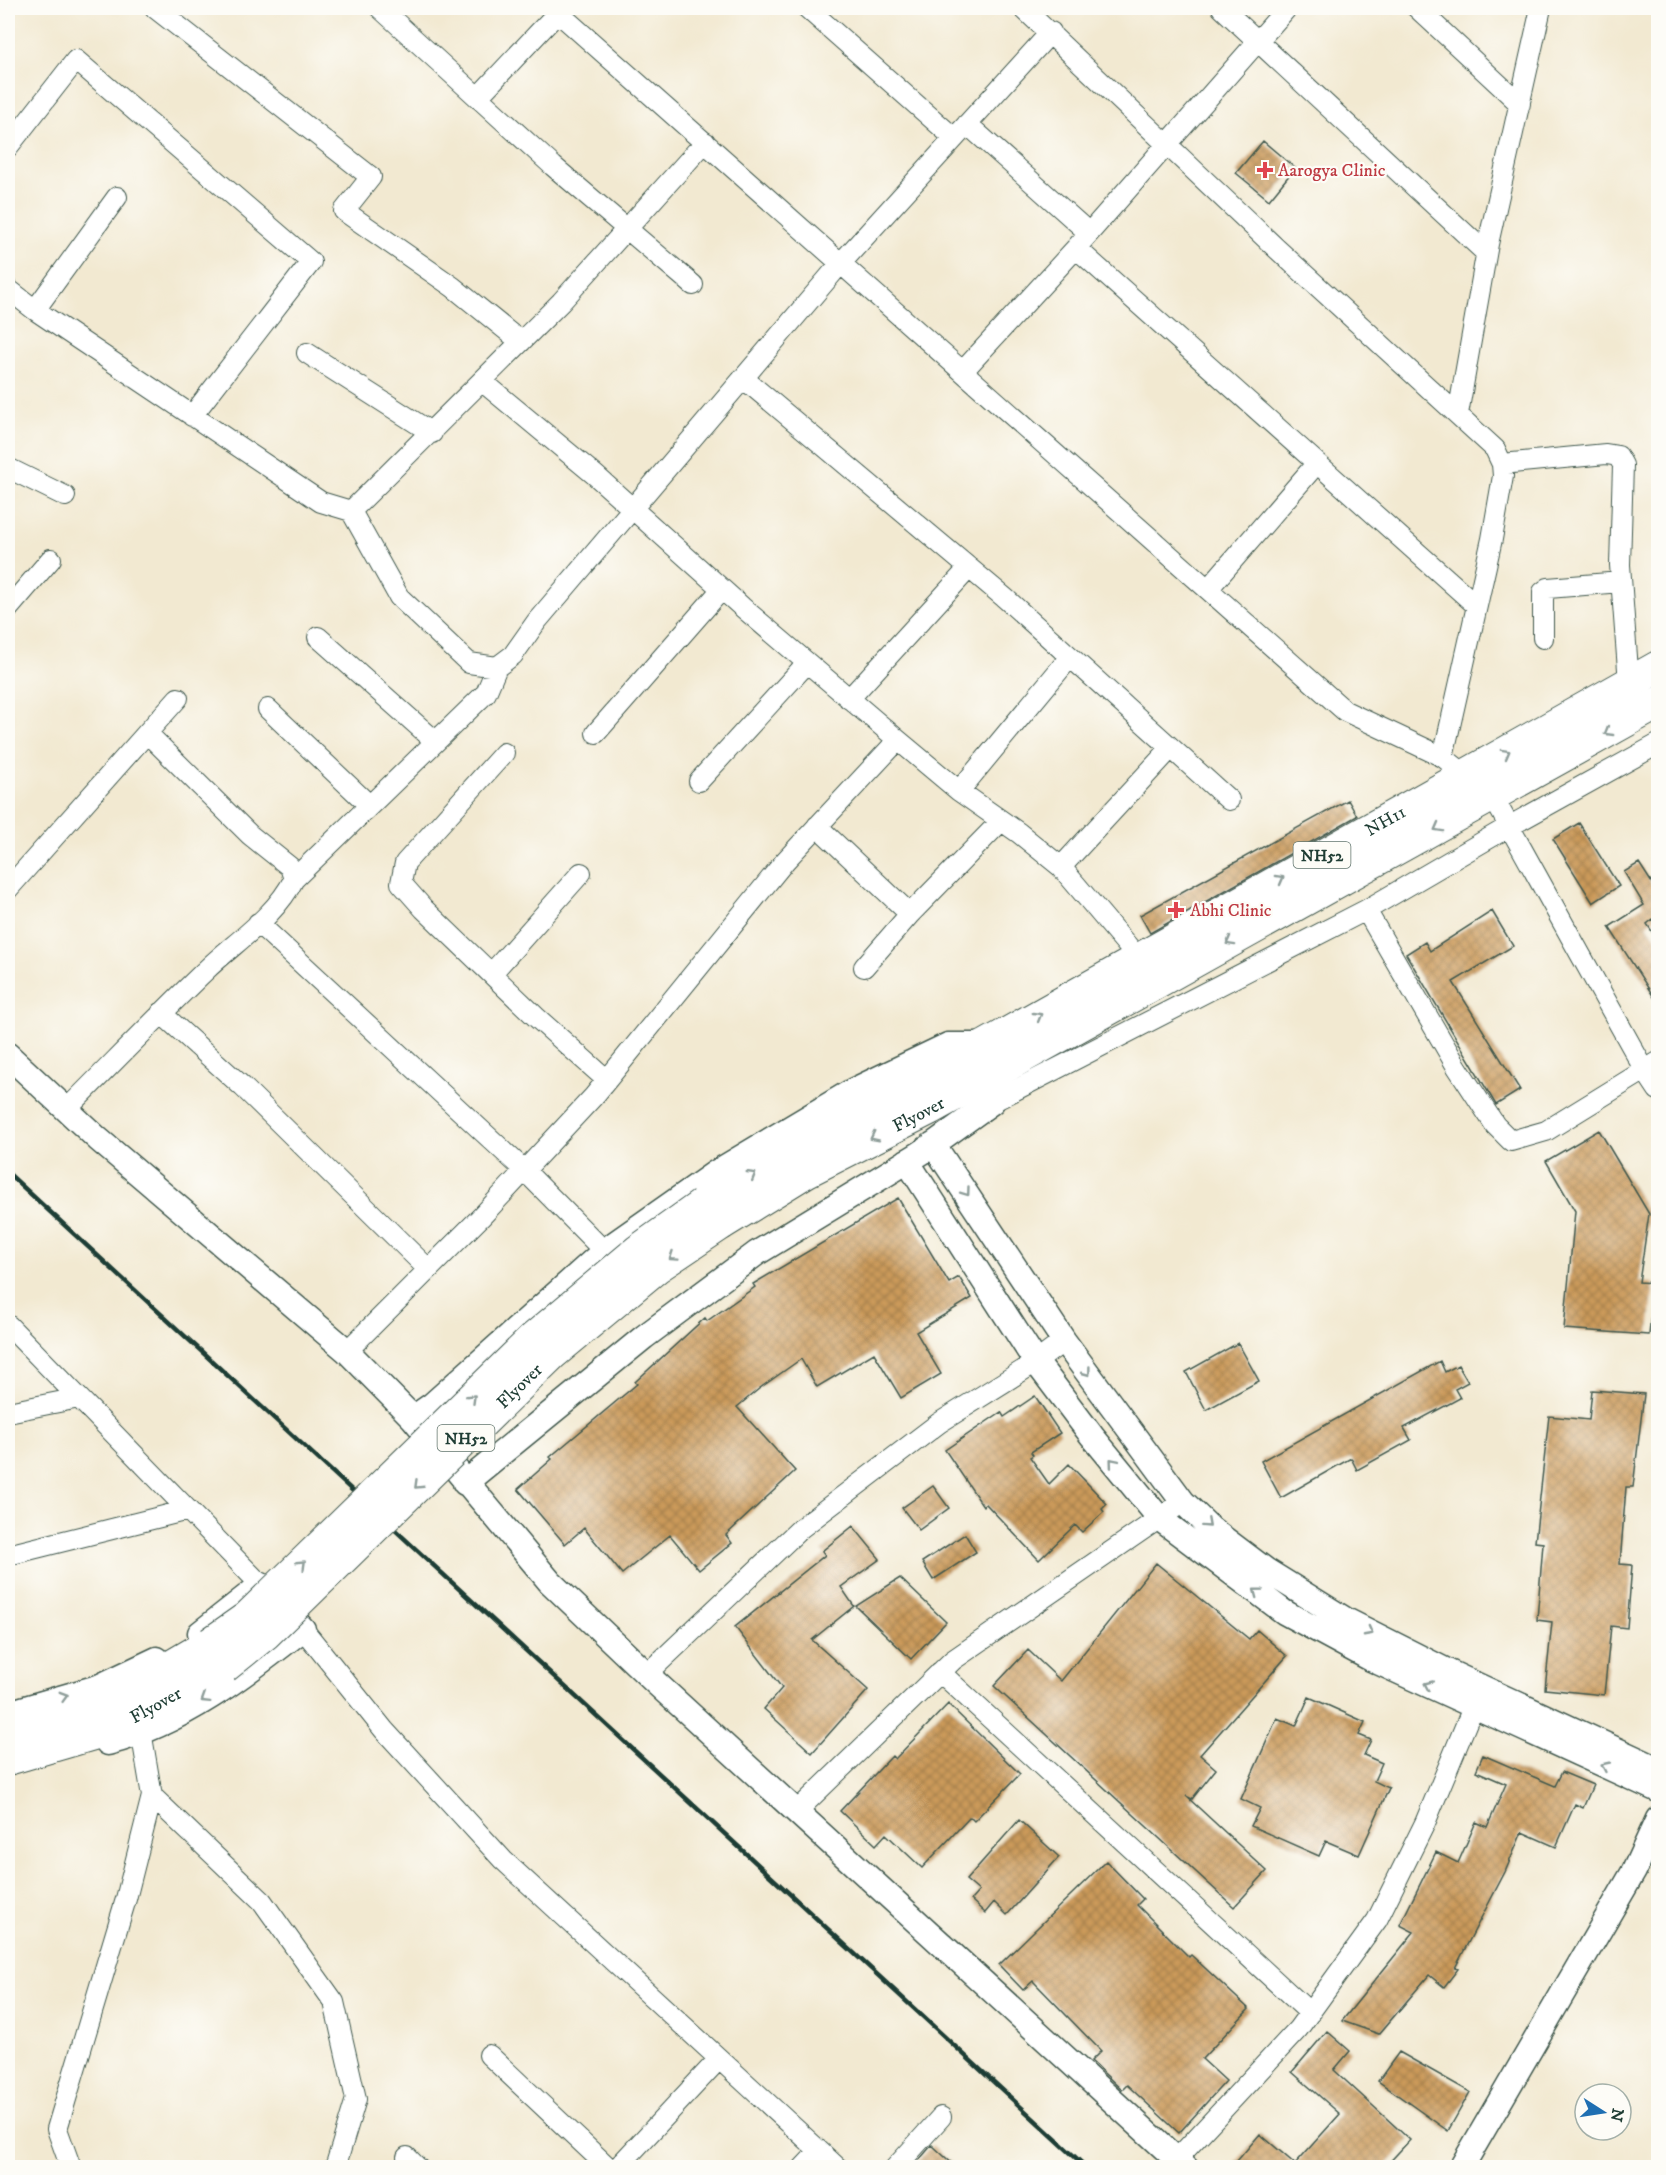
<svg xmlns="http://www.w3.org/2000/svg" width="1666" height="2175" font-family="'IM FELL DW Pica',serif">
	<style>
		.building { fill: url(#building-cross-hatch) }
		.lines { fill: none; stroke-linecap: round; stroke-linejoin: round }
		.minor-casing { stroke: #3f574c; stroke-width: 22 }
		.tertiary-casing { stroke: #3f574c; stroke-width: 27 }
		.trunk-casing { stroke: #3f574c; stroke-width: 34 }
		.minor { stroke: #fff; stroke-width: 20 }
		.tertiary { stroke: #fff; stroke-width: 24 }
		.trunk { stroke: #fff; stroke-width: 32 }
		.rail { stroke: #1f3d34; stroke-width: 4.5 }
		.trunk-bridge-casing { stroke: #3f574c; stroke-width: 34; stroke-linecap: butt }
		.trunk-bridge { stroke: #fff; stroke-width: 32 }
		.oneway { stroke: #8f9e9a }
		.health-dot { fill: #e0444e; stroke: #fdfcf7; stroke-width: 2 }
		.labels { text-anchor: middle; stroke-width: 4.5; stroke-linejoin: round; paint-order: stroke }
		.shield { fill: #fdfcf7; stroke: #62766e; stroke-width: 1.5 }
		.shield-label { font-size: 16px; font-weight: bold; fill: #1f3d34 }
		.health-label { font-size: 18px; fill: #be3a42; stroke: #fdfcf7; text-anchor: start }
		.street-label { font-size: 18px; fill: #1f3d34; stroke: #fdfcf7 }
	</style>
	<defs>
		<pattern id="building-cross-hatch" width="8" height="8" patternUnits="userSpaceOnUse" patternTransform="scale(1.5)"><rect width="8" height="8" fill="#cb9a5a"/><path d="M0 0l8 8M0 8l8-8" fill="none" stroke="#a47f4b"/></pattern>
	</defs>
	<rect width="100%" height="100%" fill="#fdfcf7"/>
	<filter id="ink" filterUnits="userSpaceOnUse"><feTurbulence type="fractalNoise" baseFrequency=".0167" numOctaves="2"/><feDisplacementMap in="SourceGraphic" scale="12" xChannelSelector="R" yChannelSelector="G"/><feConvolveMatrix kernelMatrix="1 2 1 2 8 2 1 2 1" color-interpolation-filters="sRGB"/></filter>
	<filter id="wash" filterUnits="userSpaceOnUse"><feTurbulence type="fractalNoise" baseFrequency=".008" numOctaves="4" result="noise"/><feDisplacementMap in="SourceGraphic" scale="24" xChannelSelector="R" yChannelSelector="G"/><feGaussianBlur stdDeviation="1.35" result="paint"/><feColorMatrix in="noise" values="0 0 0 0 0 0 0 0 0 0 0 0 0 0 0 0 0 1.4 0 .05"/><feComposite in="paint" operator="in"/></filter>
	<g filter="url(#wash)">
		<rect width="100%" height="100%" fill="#f2e9d1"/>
		<g id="blocks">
			<path class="building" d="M 1263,141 L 1295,168 L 1269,200 L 1236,173 Z
				M 1348,800 L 1357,816 L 1150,933 L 1140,915 Z
				M 1579,823 L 1619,886 L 1593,903 L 1553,839 Z
				M 1639,863 L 1659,894 L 1659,927 L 1653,919 L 1647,924 L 1659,942 L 1659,1005 L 1609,927 L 1644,905 L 1624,872 Z
				M 1492,911 L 1513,946 L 1453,982 L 1520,1090 L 1496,1105 L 1406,954 L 1425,942 L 1430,951 Z
				M 1599,1130 L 1649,1214 L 1639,1282 L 1654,1283 L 1649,1335 L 1564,1329 L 1575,1211 L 1546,1161 Z
				M 898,1198 L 949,1283 L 959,1277 L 972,1298 L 916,1332 L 941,1374 L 901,1398 L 874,1353 L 817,1387 L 801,1359 L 760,1388 L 737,1407 L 795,1471 L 726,1535 L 732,1543 L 699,1570 L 670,1535 L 622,1574 L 584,1528 L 565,1544 L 518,1489 L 552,1459 L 550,1457 L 637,1384 L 635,1382 L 705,1318 L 707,1321 L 755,1287 L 753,1284 Z
				M 1238,1343 L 1259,1381 L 1206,1410 L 1186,1372 Z
				M 1440,1361 L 1445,1372 L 1458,1365 L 1468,1382 L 1455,1389 L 1460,1398 L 1404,1428 L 1411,1440 L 1357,1470 L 1351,1458 L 1281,1498 L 1261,1461 Z
				M 1592,1390 L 1644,1394 L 1633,1487 L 1626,1487 L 1620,1564 L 1632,1565 L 1627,1628 L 1611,1626 L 1604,1695 L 1545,1689 L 1552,1622 L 1537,1620 L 1543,1543 L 1535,1542 L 1549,1416 L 1589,1420 Z
				M 1035,1396 L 1060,1433 L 1031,1452 L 1033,1455 L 1030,1457 L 1049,1484 L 1069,1464 L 1107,1504 L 1102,1509 L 1104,1512 L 1082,1532 L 1075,1525 L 1039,1560 L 986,1504 L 983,1506 L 945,1450 L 1001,1412 L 1004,1417 Z
				M 933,1486 L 949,1508 L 919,1530 L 902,1508 Z
				M 853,1526 L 880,1559 L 841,1587 L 854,1606 L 812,1640 L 868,1690 L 812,1753 L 764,1709 L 782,1688 L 735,1627 L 825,1555 L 822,1551 Z
				M 965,1534 L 976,1552 L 933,1580 L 922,1562 Z
				M 1156,1563 L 1249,1639 L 1257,1630 L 1287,1656 L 1200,1755 L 1216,1769 L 1192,1799 L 1186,1796 L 1267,1871 L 1234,1907 L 994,1686 L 1028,1650 L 1061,1681 Z
				M 900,1578 L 946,1622 L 911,1659 L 856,1606 Z
				M 1309,1697 L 1365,1722 L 1359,1735 L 1371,1740 L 1364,1755 L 1382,1763 L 1374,1781 L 1389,1788 L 1359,1855 L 1326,1841 L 1319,1856 L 1251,1826 L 1260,1808 L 1241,1799 L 1277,1718 L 1296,1726 Z
				M 948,1704 L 1020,1774 L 974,1821 L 970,1817 L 922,1868 L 886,1834 L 876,1845 L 840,1811 L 892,1756 L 895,1759 Z
				M 1483,1755 L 1555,1786 L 1562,1772 L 1593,1785 L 1583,1808 L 1575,1804 L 1556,1847 L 1522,1832 L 1505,1872 L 1455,1968 L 1458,1969 L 1444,1987 L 1429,1975 L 1379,2034 L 1342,2021 L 1414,1932 L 1400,1925 L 1436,1852 L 1458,1863 L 1476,1822 L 1487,1827 L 1506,1784 L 1476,1771 Z
				M 1019,1820 L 1059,1857 L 1007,1915 L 994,1902 L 985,1913 L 971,1900 L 979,1891 L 966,1880 Z
				M 1106,1861 L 1143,1899 L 1137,1905 L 1189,1957 L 1191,1955 L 1249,2009 L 1202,2059 L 1226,2081 L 1179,2133 L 1127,2085 L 1122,2090 L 1091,2061 L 1101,2051 L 1033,1981 L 1023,1990 L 999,1965 Z
				M 1327,2031 L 1350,2051 L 1334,2070 L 1410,2140 L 1384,2168 L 1231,2168 L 1260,2134 L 1295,2164 L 1340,2114 L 1292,2072 Z
				M 1399,2052 L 1470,2092 L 1448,2131 L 1378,2081 Z
				M 932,2145 L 957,2168 L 912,2168 Z"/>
		</g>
	</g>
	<g filter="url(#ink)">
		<use href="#blocks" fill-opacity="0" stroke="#3f574c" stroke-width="1.5"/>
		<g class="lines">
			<defs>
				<path id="minor" d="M 155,8 L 371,177 L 344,211 L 453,287 L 521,342
					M 380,8 L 553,166 L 693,285
					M 553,8 L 1345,711 L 1443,757 L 1493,797 L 1644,1069 L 1658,1090
					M 807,8 L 954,138
					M 1023,8 L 1277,249 L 1495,449 L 1502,464 L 1503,476 L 1492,539 L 1443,757
					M 1222,8 L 1486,253
					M 1417,8 L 1520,104
					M 478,97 L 562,8
					M 967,124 L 1089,233
					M 8,147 L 76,60 L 311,262 L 192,416
					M 1076,248 L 1476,605
					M 8,289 L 35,310 L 321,502 L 351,511 L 561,302 L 705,142
					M 35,310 L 117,197
					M 307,353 L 432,433
					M 963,371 L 1076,248 L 1287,8
					M 743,378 L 1005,598 L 1229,800
					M 483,382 L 595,475 L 742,607 L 898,740 L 959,791 L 1019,833 L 1061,867 L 1138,958
					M 1458,414 L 1488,244 L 1541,8
					M 1502,464 L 1606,454 L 1618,456 L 1623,465 L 1620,565 L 1629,683
					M 8,468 L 65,496
					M 351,511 L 399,597 L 469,663 L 497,667 L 513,655 L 537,621 L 841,263 L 1051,32
					M 1208,589 L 1317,463
					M 8,609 L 51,559
					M 318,637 L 435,741
					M 1543,638 L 1543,592 L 1548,588 L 1621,582
					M 849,699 L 969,568
					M 268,709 L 369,805
					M 147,733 L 250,835 L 290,867 L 294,879
					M 596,733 L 722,589
					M 504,753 L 405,863 L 401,883 L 424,909 L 536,1017 L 607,1080
					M 699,781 L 807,663
					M 959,791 L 1070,657
					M 817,826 L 910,914 L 1001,821
					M 1061,867 L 1171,748
					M 8,889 L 178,698
					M 1366,910 L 1457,1067 L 1495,1125 L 1511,1141 L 1546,1131 L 1658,1062
					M 258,923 L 524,1170 L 604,1251
					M 864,967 L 910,914
					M 492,973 L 581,873
					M 161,1013 L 243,1087 L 428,1269
					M 992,1102 L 1366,910 L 1510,826 L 1658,744
					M 67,1109 C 113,1063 158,1016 206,970 C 235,942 276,916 294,879 L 486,693 L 497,667
					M 8,1325 L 261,1585
					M 347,1351 L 482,1216 L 594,1096 L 785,861 L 898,740
					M 8,1412 L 79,1398
					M 8,1555 L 188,1510
					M 303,1629 L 384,1730 L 503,1860 L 838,2168
					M 940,1672 L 1310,2013
					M 647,1674 L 801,1528 L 939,1423 L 1036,1362 L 1064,1341
					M 152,1796 L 262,1901 L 334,2002 L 356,2099 L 335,2168
					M 798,1810 L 953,1660 L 1183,1502
					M 489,2055 L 609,2168
					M 407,2157 L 418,2168
					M 1177,2159 L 1298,2029 L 1377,1920 L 1425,1823 L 1479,1693
					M 71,2168 L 57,2129 L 126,1899 L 152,1796 L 141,1731
					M 617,2168 L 718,2060
					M 803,2168 L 819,2151
					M 895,2168 L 941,2117"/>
				<path id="tertiary" d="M 8,1055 L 98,1139 L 347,1351 L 413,1418 L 550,1582 L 656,1683 L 1186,2168
					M 933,1144 L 1064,1341 L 1183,1502 L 1210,1528 L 1267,1571 L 1346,1620 L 1451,1673 L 1658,1769
					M 907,1161 L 1036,1362 L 1092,1436 L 1160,1519 L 1284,1612 L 1371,1659 L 1658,1790
					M 413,1418 L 433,1404 L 604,1251 L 715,1173 L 852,1091 L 948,1045 L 984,1045
					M 465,1483 L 644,1337 L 757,1253 L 921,1153 L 992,1102 L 994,1072
					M 8,1713 L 98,1687 L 157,1659
					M 108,1743 C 182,1724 245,1675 303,1629 L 261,1585 L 200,1633
					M 1461,2168 L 1634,1871 L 1658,1819"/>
				<g id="trunk">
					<path id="s1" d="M 702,1205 L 912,1084 L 987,1045 L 1658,667"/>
					<path id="s2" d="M 721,1224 L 807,1171 L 931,1108 L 1658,703"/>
					<path d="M 8,1735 L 104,1706 L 211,1643"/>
					<path id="s3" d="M 8,1759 L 114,1728 L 224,1667"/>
				</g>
			</defs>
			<use href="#minor" class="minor-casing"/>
			<use href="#tertiary" class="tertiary-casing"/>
			<use href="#trunk" class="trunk-casing"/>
			<use href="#minor" class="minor"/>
			<use href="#tertiary" class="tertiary"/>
			<use href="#trunk" class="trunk"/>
			<path class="rail" d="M 8,1173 L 1087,2168"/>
			<defs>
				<g id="trunk-bridge">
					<path d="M 211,1643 L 248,1617 L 533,1339 L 639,1250 L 702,1205"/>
					<path id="s4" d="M 224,1667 L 265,1634 L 551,1355 L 657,1267 L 721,1224"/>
				</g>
			</defs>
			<use href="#trunk-bridge" class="trunk-bridge-casing"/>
			<use href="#trunk-bridge" class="trunk-bridge"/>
		</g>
		<defs><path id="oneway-chevron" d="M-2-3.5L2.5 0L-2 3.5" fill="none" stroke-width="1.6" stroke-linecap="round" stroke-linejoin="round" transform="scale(1.5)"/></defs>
		<g class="oneway">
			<use href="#oneway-chevron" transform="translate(1608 732) rotate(150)"/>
			<use href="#oneway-chevron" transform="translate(1506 753) rotate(-29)"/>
			<use href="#oneway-chevron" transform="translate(1438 828) rotate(151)"/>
			<use href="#oneway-chevron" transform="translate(1280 879) rotate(-29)"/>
			<use href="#oneway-chevron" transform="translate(1230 942) rotate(151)"/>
			<use href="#oneway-chevron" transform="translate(1038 1016) rotate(-30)"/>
			<use href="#oneway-chevron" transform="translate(874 1137) rotate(153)"/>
			<use href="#oneway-chevron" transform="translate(752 1175) rotate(-31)"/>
			<use href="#oneway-chevron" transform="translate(966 1192) rotate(54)"/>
			<use href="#oneway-chevron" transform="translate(673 1257) rotate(146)"/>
			<use href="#oneway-chevron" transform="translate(1087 1372) rotate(53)"/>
			<use href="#oneway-chevron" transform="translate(472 1398) rotate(-44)"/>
			<use href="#oneway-chevron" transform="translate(1113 1462) rotate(-130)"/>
			<use href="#oneway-chevron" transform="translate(418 1485) rotate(136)"/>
			<use href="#oneway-chevron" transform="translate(1207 1524) rotate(42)"/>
			<use href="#oneway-chevron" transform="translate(302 1564) rotate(-44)"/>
			<use href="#oneway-chevron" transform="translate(1257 1592) rotate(-143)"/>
			<use href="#oneway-chevron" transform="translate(1369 1632) rotate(28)"/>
			<use href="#oneway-chevron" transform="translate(1428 1685) rotate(-156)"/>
			<use href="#oneway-chevron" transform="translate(64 1696) rotate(-16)"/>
			<use href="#oneway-chevron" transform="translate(205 1699) rotate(148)"/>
			<use href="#oneway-chevron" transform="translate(1605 1766) rotate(-155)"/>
		</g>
	</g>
	<g class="health-dot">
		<path d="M1262 161h6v6h6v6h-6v6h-6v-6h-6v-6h6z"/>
		<path d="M1173 901h6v6h6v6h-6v6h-6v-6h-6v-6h6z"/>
	</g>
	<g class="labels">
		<g class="shield">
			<rect x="1293.5" y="842" width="57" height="26" rx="4.5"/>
			<rect x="437.5" y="1425" width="57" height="26" rx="4.5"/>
		</g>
		<g class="shield-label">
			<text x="1322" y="861">NH52</text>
			<text x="466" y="1444">NH52</text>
		</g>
		<g class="health-label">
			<text x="1278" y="176">Aarogya Clinic</text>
			<text x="1190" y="916">Abhi Clinic</text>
		</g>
		<g class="street-label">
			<text dy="6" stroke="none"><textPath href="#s1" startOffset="784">NH11</textPath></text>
			<text dy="6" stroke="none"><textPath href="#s2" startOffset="226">Flyover</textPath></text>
			<text dy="6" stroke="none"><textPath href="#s4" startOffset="408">Flyover</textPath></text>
			<text dy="6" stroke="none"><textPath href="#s3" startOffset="158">Flyover</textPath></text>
		</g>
	</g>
	<rect width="1666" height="2175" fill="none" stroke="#fdfcf7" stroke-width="30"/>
	<g transform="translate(1603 2112) rotate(102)"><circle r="28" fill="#fdfcf7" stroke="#a4b0a9" stroke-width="1.5"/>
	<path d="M0-4.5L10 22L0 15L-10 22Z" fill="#1f6fb2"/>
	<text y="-9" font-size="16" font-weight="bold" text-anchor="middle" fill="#1f3d34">N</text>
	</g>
</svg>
